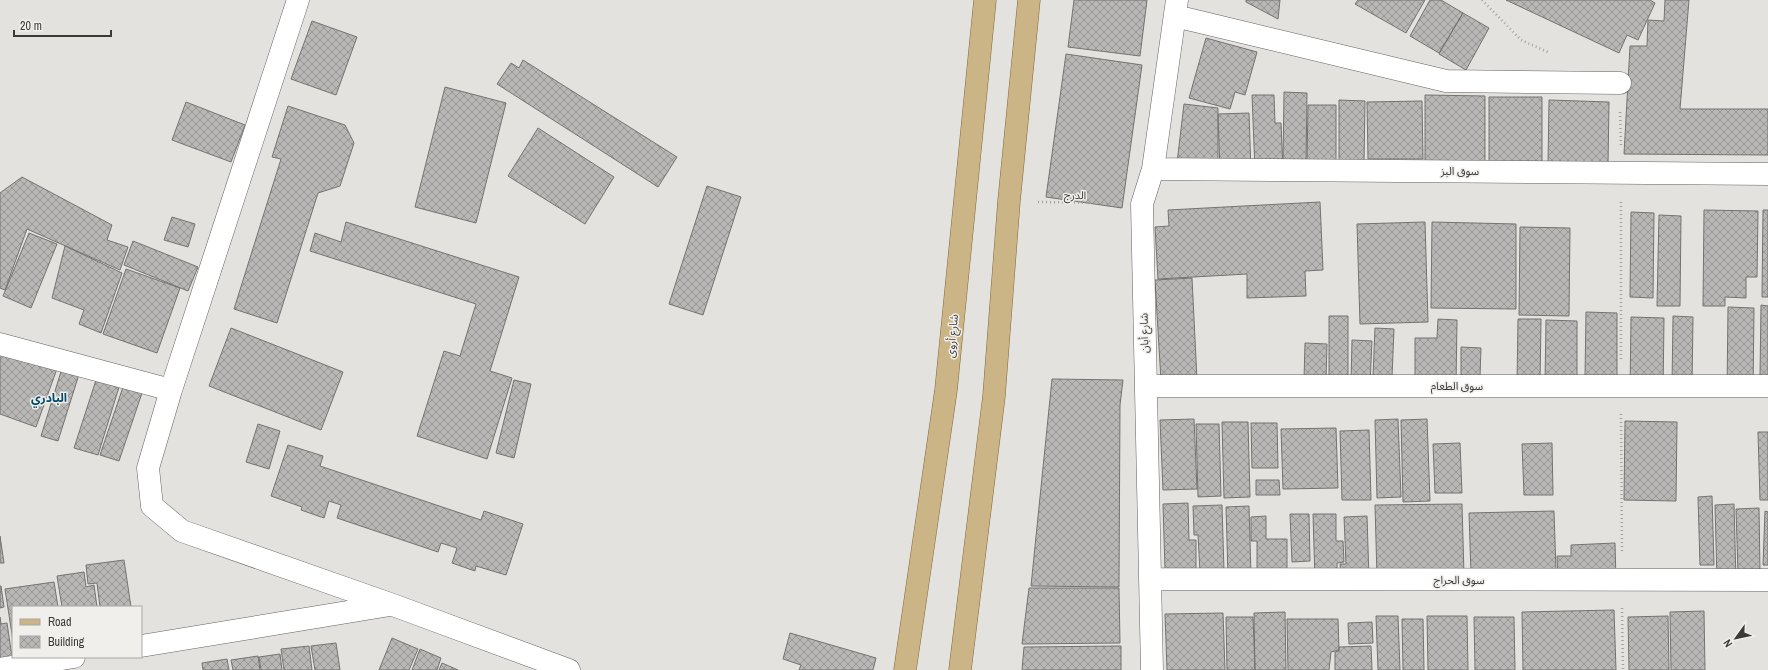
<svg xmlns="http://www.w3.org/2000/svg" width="1768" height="670" font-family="'Archivo Narrow','Noto Sans Arabic',sans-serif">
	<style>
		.building { fill: url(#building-cross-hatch); stroke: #747370 }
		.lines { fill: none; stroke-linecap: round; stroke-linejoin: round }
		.street-casing { stroke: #636260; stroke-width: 23 }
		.primary-casing { stroke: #826937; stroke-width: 23 }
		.path { stroke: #a2a19f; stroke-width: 2.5; stroke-dasharray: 1 3; stroke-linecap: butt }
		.street { stroke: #fff; stroke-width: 22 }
		.primary { stroke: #cbb586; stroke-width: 22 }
		.labels { text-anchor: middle; stroke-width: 3; stroke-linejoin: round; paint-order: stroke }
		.street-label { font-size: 11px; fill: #3b3a39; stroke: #f0efec }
		.neighbourhood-label { font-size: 12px; font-weight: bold; fill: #004a67; stroke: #f0efec }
	</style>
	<defs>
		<pattern id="building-cross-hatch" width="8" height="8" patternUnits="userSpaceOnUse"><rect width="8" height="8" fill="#b9b7b5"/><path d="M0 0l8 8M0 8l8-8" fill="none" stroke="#989694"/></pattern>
	</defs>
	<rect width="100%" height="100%" fill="#e3e2df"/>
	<path class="building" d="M 1074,0 L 1147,0 L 1140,56 L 1068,47 Z
		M 1246,0 L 1280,0 L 1278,19 L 1246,2 Z
		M 1358,0 L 1425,0 L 1406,33 L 1355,4 Z
		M 1430,0 L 1441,0 L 1463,13 L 1439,53 L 1410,36 Z
		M 1506,0 L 1650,0 L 1655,3 L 1638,40 L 1627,35 L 1619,53 Z
		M 1665,0 L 1689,0 L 1680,109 L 1768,109 L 1768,155 L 1624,154 L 1630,46 L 1647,46 L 1648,20 L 1664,21 Z
		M 1463,13 L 1489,28 L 1466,70 L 1439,54 Z
		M 312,21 L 357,37 L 336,95 L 291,79 Z
		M 1206,38 L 1257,52 L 1245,95 L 1235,92 L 1230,109 L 1189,98 Z
		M 1066,54 L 1142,65 L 1122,208 L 1046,197 Z
		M 523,60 L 677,157 L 658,187 L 497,84 L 511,63 L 519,68 Z
		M 445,87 L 506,103 L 476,223 L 415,207 Z
		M 1284,92 L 1307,93 L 1306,166 L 1283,165 Z
		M 1252,95 L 1274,95 L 1275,123 L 1281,123 L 1283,169 L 1255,170 Z
		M 1425,95 L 1485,96 L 1485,162 L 1425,162 Z
		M 1489,97 L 1542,97 L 1542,169 L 1489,169 Z
		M 1339,100 L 1365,101 L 1364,164 L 1339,163 Z
		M 1549,100 L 1609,102 L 1608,166 L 1548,164 Z
		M 1422,101 L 1423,159 L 1368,159 L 1367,102 Z
		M 186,102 L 245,125 L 231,162 L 172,140 Z
		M 1184,104 L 1218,108 L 1218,169 L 1177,163 Z
		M 1308,105 L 1336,105 L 1336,163 L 1307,163 Z
		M 288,106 L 345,125 L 354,143 L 340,186 L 318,193 L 277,323 L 234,309 L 281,159 L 272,157 Z
		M 1249,113 L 1251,171 L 1220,172 L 1218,114 Z
		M 538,128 L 614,177 L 585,224 L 508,176 Z
		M 22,177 L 112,225 L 107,240 L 128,247 L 120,270 L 27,229 L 5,290 L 0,288 L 0,193 Z
		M 707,186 L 741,197 L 703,315 L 669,304 Z
		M 1320,202 L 1323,270 L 1305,271 L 1306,296 L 1247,298 L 1247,274 L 1158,279 L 1155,227 L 1169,226 L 1168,210 Z
		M 1704,210 L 1758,211 L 1757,277 L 1746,277 L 1746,298 L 1725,297 L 1725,306 L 1703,306 Z
		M 1763,210 L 1768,210 L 1768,297 L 1762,297 Z
		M 1631,212 L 1654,213 L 1653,298 L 1630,297 Z
		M 1659,215 L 1681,216 L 1680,306 L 1657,306 Z
		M 172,217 L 195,224 L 188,247 L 164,240 Z
		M 346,222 L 519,277 L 490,371 L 512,378 L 487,459 L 417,436 L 444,351 L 460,356 L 476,304 L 310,251 L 315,233 L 341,242 Z
		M 1425,222 L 1428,322 L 1360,324 L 1357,224 Z
		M 1432,222 L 1516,224 L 1516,309 L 1431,308 Z
		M 1520,227 L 1570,228 L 1569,316 L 1519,315 Z
		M 29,233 L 57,244 L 31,308 L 3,296 Z
		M 133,241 L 198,267 L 188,291 L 124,265 Z
		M 65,246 L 122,273 L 101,333 L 79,324 L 84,310 L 52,298 Z
		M 126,269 L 180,288 L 157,353 L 103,334 Z
		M 1192,278 L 1197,380 L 1161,381 L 1155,280 Z
		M 1761,305 L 1768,306 L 1768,376 L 1760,376 Z
		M 1728,307 L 1754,308 L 1753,393 L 1727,393 Z
		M 1586,312 L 1617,313 L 1617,378 L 1585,377 Z
		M 1329,316 L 1348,316 L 1348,384 L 1329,384 Z
		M 1673,316 L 1693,317 L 1692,386 L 1672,386 Z
		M 1631,317 L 1664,318 L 1663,394 L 1630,394 Z
		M 1438,319 L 1457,320 L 1456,385 L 1415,384 L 1415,338 L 1437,338 Z
		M 1518,319 L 1541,319 L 1540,385 L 1517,385 Z
		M 1546,320 L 1577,321 L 1577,384 L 1545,383 Z
		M 231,328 L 343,372 L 321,430 L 209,386 Z
		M 1375,328 L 1394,329 L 1392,377 L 1373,376 Z
		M 1352,340 L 1372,341 L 1370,384 L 1351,383 Z
		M 1305,343 L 1327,344 L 1326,380 L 1304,379 Z
		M 1461,347 L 1481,348 L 1480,376 L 1461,375 Z
		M 0,348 L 58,366 L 36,427 L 0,414 Z
		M 64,362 L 81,368 L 58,441 L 41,436 Z
		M 97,377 L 120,384 L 98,455 L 74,448 Z
		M 1052,379 L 1123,380 L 1120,405 L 1119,587 L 1031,586 Z
		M 514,380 L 531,384 L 514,458 L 496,453 Z
		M 123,387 L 142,393 L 119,461 L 100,455 Z
		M 1194,419 L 1197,489 L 1163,490 L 1160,420 Z
		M 1398,419 L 1401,497 L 1377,498 L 1375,420 Z
		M 1427,419 L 1430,501 L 1403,502 L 1401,420 Z
		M 1625,421 L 1677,422 L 1676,501 L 1624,500 Z
		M 1222,422 L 1248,422 L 1250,497 L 1224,498 Z
		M 1251,423 L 1277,423 L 1278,468 L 1252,468 Z
		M 258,424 L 280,431 L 269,469 L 246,462 Z
		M 1196,424 L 1219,424 L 1221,496 L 1198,497 Z
		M 1336,428 L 1338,488 L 1283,489 L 1281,429 Z
		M 1369,430 L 1371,500 L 1342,500 L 1340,431 Z
		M 1758,432 L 1768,432 L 1768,500 L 1760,500 Z
		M 1460,443 L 1462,493 L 1435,493 L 1433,444 Z
		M 1552,443 L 1553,495 L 1524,495 L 1522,444 Z
		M 288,445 L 323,456 L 320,466 L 481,520 L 484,511 L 523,524 L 506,575 L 476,566 L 475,571 L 452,563 L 457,548 L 441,543 L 438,552 L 337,518 L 341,505 L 329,501 L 324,518 L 301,510 L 302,507 L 271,496 Z
		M 1256,480 L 1279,480 L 1280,495 L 1256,495 Z
		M 1712,496 L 1714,565 L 1700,565 L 1698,497 Z
		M 1188,503 L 1189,540 L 1196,540 L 1196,569 L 1165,569 L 1163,504 Z
		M 1462,504 L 1464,575 L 1377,577 L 1375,505 Z
		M 1734,504 L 1736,581 L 1717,581 L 1715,505 Z
		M 1222,505 L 1224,571 L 1200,572 L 1198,535 L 1194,535 L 1193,506 Z
		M 1249,506 L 1251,575 L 1228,576 L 1226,507 Z
		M 1759,508 L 1760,572 L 1738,573 L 1736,509 Z
		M 1554,511 L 1556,572 L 1471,574 L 1469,513 Z
		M 1765,511 L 1768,512 L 1768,565 L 1763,565 Z
		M 1290,514 L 1309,514 L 1310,561 L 1292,562 Z
		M 1313,514 L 1336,514 L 1336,541 L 1343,541 L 1344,562 L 1337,563 L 1337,580 L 1315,581 Z
		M 1266,516 L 1266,539 L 1287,539 L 1287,581 L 1257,581 L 1257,541 L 1251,541 L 1251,517 Z
		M 1367,516 L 1369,579 L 1341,579 L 1340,564 L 1346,564 L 1344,517 Z
		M 0,536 L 4,563 L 0,563 Z
		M 1615,543 L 1616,581 L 1558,582 L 1557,556 L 1571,556 L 1571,545 Z
		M 124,560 L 131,607 L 100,607 L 97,583 L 88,584 L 86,565 Z
		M 84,572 L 86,587 L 94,585 L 97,607 L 62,607 L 57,576 Z
		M 54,582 L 58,607 L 13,607 L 13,641 L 5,589 Z
		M 0,586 L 1,586 L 4,607 L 0,608 Z
		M 1029,588 L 1119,588 L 1120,643 L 1022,644 Z
		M 1614,610 L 1616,670 L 1523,670 L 1522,612 Z
		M 1704,611 L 1705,670 L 1671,670 L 1670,612 Z
		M 1285,612 L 1286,670 L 1255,670 L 1254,613 Z
		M 1223,613 L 1225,670 L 1167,670 L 1165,614 Z
		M 1376,616 L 1398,616 L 1400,670 L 1378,670 Z
		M 1427,616 L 1467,616 L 1468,670 L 1428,670 Z
		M 1668,616 L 1669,670 L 1629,670 L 1628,617 Z
		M 0,617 L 1,624 L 7,623 L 12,657 L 0,659 Z
		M 1226,617 L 1253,617 L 1255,670 L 1227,670 Z
		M 1474,617 L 1514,617 L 1515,670 L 1475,670 Z
		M 1287,619 L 1338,619 L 1339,650 L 1331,652 L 1329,670 L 1288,670 Z
		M 1402,619 L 1423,619 L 1424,670 L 1403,670 Z
		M 1372,622 L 1373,643 L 1349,644 L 1348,623 Z
		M 790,633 L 876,658 L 873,670 L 799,670 L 801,665 L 783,659 Z
		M 392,638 L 418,649 L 409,670 L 379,670 Z
		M 336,643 L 340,670 L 315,670 L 311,646 Z
		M 309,646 L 312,670 L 284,670 L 281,649 Z
		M 1121,646 L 1121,670 L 1022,670 L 1024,647 Z
		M 1371,646 L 1372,670 L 1335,670 L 1335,652 L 1339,651 L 1339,647 Z
		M 420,649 L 441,658 L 437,670 L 412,670 Z
		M 280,654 L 282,670 L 261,670 L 259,657 Z
		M 258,656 L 260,670 L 233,670 L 231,660 Z
		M 227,659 L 229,670 L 203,670 L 202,663 Z
		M 442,663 L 458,670 L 439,670 Z"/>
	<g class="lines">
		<defs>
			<path id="street" d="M 298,0 L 171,390 L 148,468 L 152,506 L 182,531 L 393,605 L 569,670
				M 1175,16 L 1446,81 L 1620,83
				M 1153,169 L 1768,174
				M 0,344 L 171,390
				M 1146,386 L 1768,386
				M 1150,579 L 1768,580
				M 141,646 L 390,605
				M 0,669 L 74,657
				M 1152,670 L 1142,204 L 1153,169 L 1177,0"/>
			<path id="primary" d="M 905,670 L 946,390 L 985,0
				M 960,670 L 994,396 L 1009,201 L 1029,0"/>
		</defs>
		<use href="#street" class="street-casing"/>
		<use href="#primary" class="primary-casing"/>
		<path class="path" d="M 1482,0 L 1521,40 L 1550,53
			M 1620,112 L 1621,145
			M 1038,202 L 1114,203
			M 1621,359 L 1621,202
			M 1621,414 L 1622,553
			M 1622,608 L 1623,670"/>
		<use href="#street" class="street"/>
		<use href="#primary" class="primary"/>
	</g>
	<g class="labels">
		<g class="street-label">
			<text x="1460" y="175">سوق البز</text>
			<text transform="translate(1075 195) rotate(1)" y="4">الدرج</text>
			<text transform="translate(1144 333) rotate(-91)" y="4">شارع أبان</text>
			<text transform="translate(952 336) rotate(-85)" y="4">شارع أروى</text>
			<text x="1457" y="390">سوق الطعام</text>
			<text x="1459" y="584">سوق الحراج</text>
		</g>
		<g class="neighbourhood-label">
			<text x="49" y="402">البادري</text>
		</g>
	</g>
	<rect x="12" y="606" width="130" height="52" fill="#f0efec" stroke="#a8a7a4"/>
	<rect x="20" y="619" width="20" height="6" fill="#cbb586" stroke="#a8a7a4"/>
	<text x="48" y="626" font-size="12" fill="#3b3a39">Road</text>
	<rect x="20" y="636" width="20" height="12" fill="url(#building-cross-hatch)" stroke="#a8a7a4"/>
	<text x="48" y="646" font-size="12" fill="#3b3a39">Building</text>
	<g transform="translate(1736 638) rotate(237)" stroke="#f0efec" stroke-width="3" paint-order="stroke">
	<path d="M0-3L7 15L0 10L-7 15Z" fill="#3b3a39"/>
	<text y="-6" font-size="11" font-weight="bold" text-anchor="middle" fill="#3b3a39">N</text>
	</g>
	<path d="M14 30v6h97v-6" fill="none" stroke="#3b3a39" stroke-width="2"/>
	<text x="20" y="30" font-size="12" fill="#3b3a39" stroke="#f0efec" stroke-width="3" paint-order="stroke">20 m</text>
</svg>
